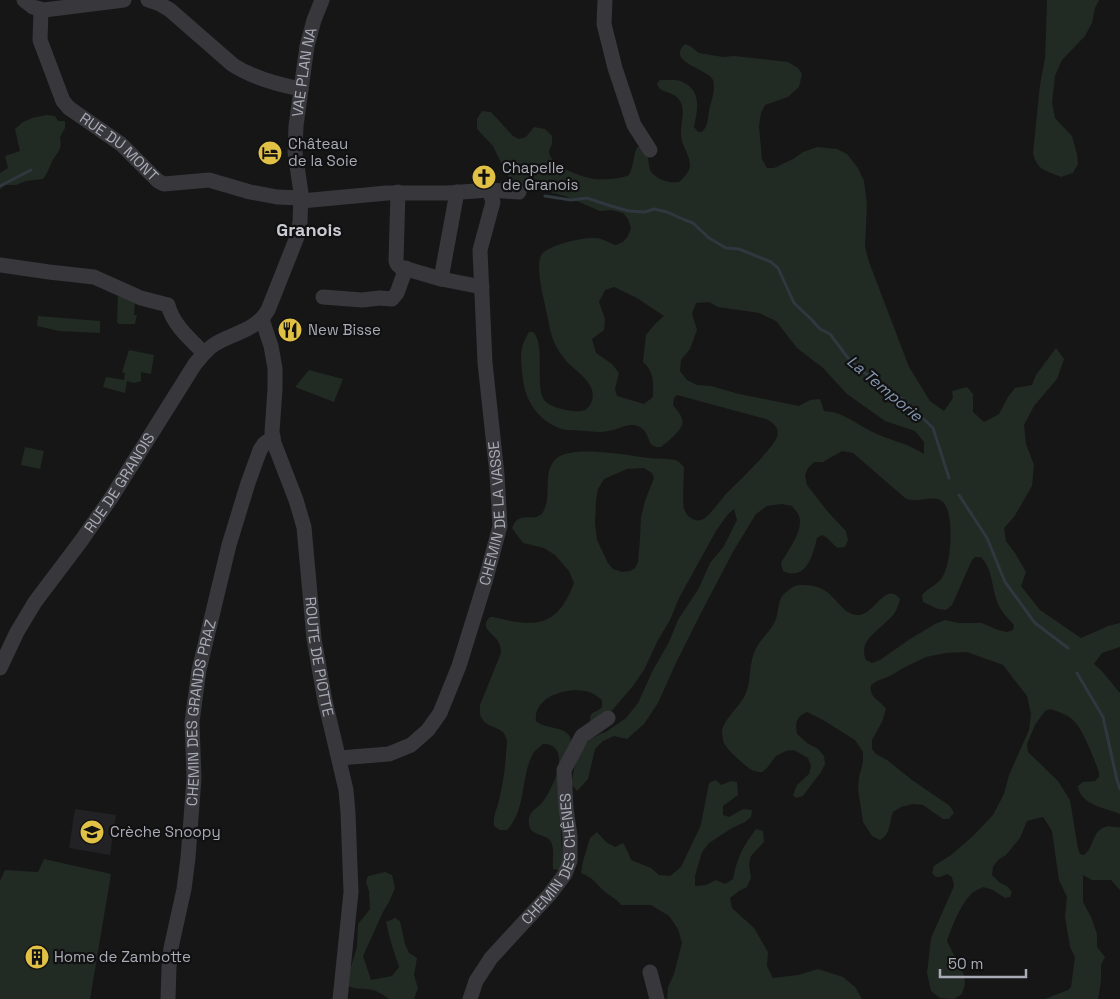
<svg xmlns="http://www.w3.org/2000/svg" width="1120" height="999" font-family="'Space Grotesk',sans-serif">
	<style>
		.built { fill: #222224 }
		.green { fill: #222a24; fill-rule: evenodd }
		.lines { fill: none; stroke-linecap: round; stroke-linejoin: round }
		.stream { stroke: #30373f; stroke-width: 3 }
		.minor { stroke: #37373c; stroke-width: 15 }
		.labels { text-anchor: middle; stroke-width: 4.5; stroke-linejoin: round; paint-order: stroke }
		.street-label { font-size: 15px; fill: #a9abb6; stroke: #111112 }
		.poi-label { font-size: 15px; fill: #a9abb6; stroke: #111112; text-anchor: start }
		.water-label { font-size: 16px; font-style: italic; fill: #8395ae; stroke: #111112 }
		.quarter-label { font-size: 18px; font-weight: bold; fill: #cacbd3; stroke: #111112 }
	</style>
	<rect width="100%" height="100%" fill="#161617"/>
	<path class="built" d="M 75,809 L 116,815 L 110,855 L 69,848 Z"/>
	<path class="green" d="M 1047,0 L 1099,0 L 1095,8 L 1092,23 L 1085,36 L 1062,60 L 1055,76 L 1052,103 L 1055,118 L 1072,136 L 1077,154 L 1078,164 L 1073,173 L 1061,177 C 1046,170 1037,171 1033,153 L 1040,85 L 1045,58 L 1046,34 Z
		M 685,44 L 690,46 L 699,53 L 723,57 L 734,56 L 788,62 L 798,68 L 802,74 L 799,87 L 788,97 L 765,105 L 761,113 L 759,126 L 762,159 L 767,168 L 774,168 L 793,159 L 803,152 L 817,147 L 837,149 L 847,154 L 858,168 L 864,181 L 867,204 L 865,247 L 869,262 L 909,367 L 930,401 L 944,411 L 953,398 L 952,391 L 967,387 L 973,394 L 973,412 L 984,422 L 999,414 L 1008,397 L 1015,388 L 1032,385 L 1036,375 L 1056,348 L 1064,359 L 1057,379 L 1034,406 L 1024,425 L 1026,444 L 1034,465 L 1032,486 L 1014,517 L 1004,528 L 1006,541 L 1015,553 L 1026,572 L 1021,586 L 1040,610 L 1081,638 L 1108,626 L 1120,623 L 1120,647 L 1102,653 L 1094,664 L 1101,670 L 1120,693 L 1120,814 C 1106,808 1080,805 1078,786 L 1083,782 L 1095,781 L 1099,777 L 1099,772 C 1093,757 1085,734 1075,722 C 1069,715 1059,712 1050,709 L 1045,711 L 1035,725 L 1027,744 L 1028,752 L 1058,781 L 1070,800 L 1078,849 L 1080,854 L 1084,855 C 1094,848 1092,831 1105,827 C 1109,825 1115,828 1120,827 L 1120,890 L 1111,880 L 1092,880 L 1083,875 L 1083,902 L 1091,917 L 1097,934 L 1097,947 L 1105,957 L 1101,965 L 1101,981 L 1098,999 L 1045,999 L 1068,990 L 1071,987 L 1075,957 L 1070,947 L 1065,917 L 1067,897 L 1059,880 L 1052,831 L 1043,817 L 1027,821 L 1020,838 L 1006,855 L 998,860 L 993,867 L 992,875 L 1000,883 L 1007,886 L 1012,892 L 1010,897 L 1005,898 L 993,890 L 983,887 C 979,889 975,891 972,893 C 960,905 952,926 947,941 L 964,975 L 965,984 L 962,994 L 954,999 L 940,998 L 931,991 L 927,973 L 931,938 L 954,886 L 952,877 L 947,874 L 940,877 L 936,877 L 932,873 L 934,866 L 951,855 L 973,836 L 993,815 L 1004,794 L 1009,775 L 1029,730 L 1031,714 L 1027,696 L 1003,665 L 967,652 L 946,653 L 926,657 L 905,667 L 890,676 L 877,681 L 871,685 C 869,699 880,699 886,709 L 882,722 L 872,740 L 872,749 L 876,754 L 887,760 L 912,780 L 950,806 L 954,813 L 949,819 L 943,819 L 923,805 L 913,804 L 901,807 L 893,812 C 889,823 891,834 880,840 L 872,836 L 863,822 L 858,789 L 859,777 L 863,762 L 863,752 L 855,740 L 823,720 L 807,712 C 796,717 795,723 797,734 L 807,743 L 818,749 L 824,756 L 825,764 L 821,772 L 803,796 L 796,798 L 793,795 L 797,785 L 809,774 L 811,766 L 808,758 L 794,750 L 786,751 L 776,756 L 767,768 L 762,772 C 760,772 757,772 754,771 C 748,769 727,750 724,743 C 723,741 722,734 722,732 C 723,719 741,706 746,693 C 751,681 749,668 753,656 C 758,639 769,635 775,621 C 779,613 777,603 783,595 C 785,593 792,587 795,586 C 797,585 800,585 802,585 C 809,585 818,586 824,590 C 836,597 843,614 857,615 C 874,617 885,580 900,599 C 898,607 895,615 888,620 C 877,632 858,641 866,660 L 872,663 L 880,660 L 910,639 L 935,624 L 945,620 L 958,623 L 982,623 L 998,630 L 1007,632 L 1013,630 L 1014,625 C 1009,619 1002,613 999,606 C 991,589 994,571 981,557 L 975,557 L 972,560 L 952,605 L 946,610 L 938,609 L 923,602 L 922,595 C 929,587 940,584 944,574 C 951,561 956,507 940,500 C 931,496 921,501 913,500 C 910,500 907,499 905,498 L 853,453 L 842,451 L 823,462 L 814,462 L 808,468 L 805,475 L 807,485 L 828,512 L 846,531 L 848,540 L 845,547 L 838,548 C 832,544 829,538 822,535 L 817,538 C 813,555 806,582 783,571 L 781,563 C 788,551 804,530 799,516 C 798,513 794,509 792,506 L 782,504 L 767,506 L 756,514 L 734,550 L 702,611 L 675,665 L 658,703 L 644,724 L 627,739 L 614,736 L 603,741 L 595,749 L 588,779 L 577,791 L 571,784 L 578,751 L 591,739 L 600,734 L 606,732 L 626,718 L 638,703 L 653,670 L 669,642 L 678,620 L 699,588 L 710,563 L 724,546 L 737,520 L 734,509 L 728,514 L 716,531 L 679,598 L 670,620 L 658,640 L 644,670 L 633,686 L 608,715 L 593,725 L 590,721 C 590,710 595,714 602,707 L 602,700 C 597,696 592,692 585,691 C 566,687 533,697 536,721 C 546,730 566,725 571,739 L 561,805 L 561,840 L 563,860 L 562,868 L 558,870 L 553,869 C 552,861 555,850 551,842 C 547,833 530,837 529,824 C 527,811 539,808 544,800 C 552,789 570,752 550,745 C 548,744 545,744 543,744 C 540,747 536,749 534,752 C 520,775 527,809 507,830 L 500,830 L 494,826 C 493,814 497,810 499,800 C 503,784 505,769 506,754 C 506,750 507,746 507,742 C 505,725 490,730 483,720 C 479,716 480,710 480,705 L 501,653 C 501,649 500,645 498,641 C 492,633 479,627 490,617 L 493,617 C 534,627 557,629 574,583 L 569,571 L 555,555 L 544,548 L 523,543 L 512,528 C 513,526 514,523 516,521 C 524,513 537,522 543,512 C 553,496 541,471 557,458 C 573,445 627,455 648,458 C 656,459 666,458 675,460 C 679,461 681,464 684,467 C 684,476 682,502 684,509 C 687,518 697,524 705,518 C 713,512 723,496 731,489 C 741,479 773,448 777,437 C 780,427 773,423 766,419 L 677,395 L 674,398 L 673,405 C 676,409 681,414 682,419 C 686,428 667,442 661,447 C 643,449 654,429 634,425 C 625,424 617,430 608,431 C 601,433 592,431 585,431 C 577,430 569,431 562,429 C 540,422 526,403 523,380 C 521,360 518,350 529,332 L 533,332 C 546,343 534,389 545,401 C 551,408 577,414 585,410 C 592,406 594,397 592,390 C 588,378 576,371 567,362 C 563,357 559,352 556,346 C 550,335 549,322 546,310 C 543,295 539,280 539,265 C 539,261 540,257 542,254 C 549,245 583,237 595,238 C 602,238 609,243 616,245 L 623,242 L 628,236 L 631,228 L 628,219 L 623,213 L 611,210 L 600,211 L 565,196 L 518,184 L 511,180 L 506,173 L 493,146 L 477,129 L 477,119 L 482,111 L 491,112 L 513,136 L 519,139 L 526,137 L 534,127 L 545,129 L 552,136 C 552,138 552,142 552,144 C 552,144 549,151 549,151 C 549,166 582,177 594,179 C 603,180 621,179 629,175 C 634,166 633,156 637,147 C 653,146 645,167 653,174 C 660,181 670,183 679,182 C 684,177 689,173 690,166 C 690,155 682,146 681,136 C 680,125 686,111 680,101 C 674,90 658,94 657,83 L 660,80 C 665,80 670,80 675,80 C 679,80 683,82 686,84 C 702,93 697,112 694,127 L 698,132 L 702,132 C 708,126 708,119 709,111 C 711,101 716,90 713,80 C 709,69 665,62 685,44 ZM 614,287 L 637,298 L 664,316 L 655,324 L 646,335 L 643,362 C 655,373 653,383 653,397 L 644,404 L 617,396 L 615,389 L 619,373 L 612,364 L 596,353 L 592,339 L 604,330 L 605,319 L 599,302 L 605,290 ZM 709,302 L 718,307 L 759,313 L 776,321 L 797,348 L 823,368 L 847,394 L 885,421 L 915,431 L 924,442 L 924,454 C 919,451 913,448 907,445 C 893,440 879,436 867,429 C 852,421 842,412 824,411 L 820,399 L 810,400 L 799,406 L 739,394 L 711,386 L 697,385 L 687,380 L 680,371 L 681,360 L 690,349 L 697,330 L 692,314 L 696,303 ZM 644,468 L 652,473 L 654,478 L 645,501 L 641,517 L 640,539 L 638,562 L 635,568 L 630,571 L 622,572 L 613,569 L 608,563 L 597,540 L 595,524 L 596,501 L 598,489 L 604,479 L 627,469 Z
		M 46,115 L 55,116 L 58,121 L 65,121 L 65,128 L 60,137 C 63,153 55,153 51,164 C 48,170 47,174 43,179 L 26,181 L 16,185 L 6,185 L 0,189 L 0,173 L 8,168 L 5,156 L 20,151 L 15,129 L 23,122 L 32,118 Z
		M 118,292 L 135,299 L 134,315 L 137,315 L 135,324 L 119,324 L 117,322 Z
		M 38,316 L 100,321 L 100,333 L 59,331 L 37,326 Z
		M 129,350 L 154,355 L 151,374 L 141,372 L 141,381 L 134,383 L 127,381 L 125,393 L 103,387 L 106,377 L 124,380 L 125,373 L 122,372 Z
		M 309,370 L 343,379 L 334,402 L 295,387 Z
		M 25,447 L 44,451 L 40,469 L 21,465 Z
		M 716,780 L 721,785 L 731,781 L 737,782 L 738,795 L 723,806 L 723,815 L 729,817 L 743,809 L 752,810 L 751,817 L 745,822 L 732,828 L 709,843 L 702,852 L 695,876 L 695,886 L 706,885 L 716,880 L 725,884 L 733,879 C 737,858 743,846 756,829 L 763,831 L 764,842 L 751,856 L 749,864 L 751,878 L 747,887 L 739,891 L 730,898 L 732,908 L 754,928 L 768,952 L 767,966 L 773,978 L 798,975 L 818,969 L 843,977 L 855,987 L 862,999 L 667,999 L 668,987 L 674,974 L 682,943 L 678,929 L 669,916 L 651,905 L 621,905 C 616,898 609,896 603,890 C 594,881 593,878 581,873 L 583,861 L 590,838 L 597,832 L 606,842 L 615,847 L 623,843 L 628,852 L 631,860 L 651,868 L 659,875 L 670,876 L 681,867 L 700,827 L 702,819 L 709,783 Z
		M 44,859 L 111,874 L 90,999 L 0,999 L 0,881 L 5,870 L 38,872 Z
		M 385,872 L 392,875 L 395,888 L 389,902 L 383,912 L 363,956 L 371,980 L 392,976 L 399,967 C 394,952 389,937 386,922 L 395,918 L 400,921 L 405,944 L 409,953 L 417,958 L 414,975 L 418,988 L 414,999 L 389,999 C 383,994 374,989 366,989 C 358,988 356,990 349,986 L 350,970 L 357,947 L 358,924 L 370,909 L 369,891 L 366,882 L 368,876 Z"/>
	<g class="lines">
		<path class="stream" d="M 0,186 L 31,170
			M 545,196 L 571,200 L 587,198 L 611,206 L 629,211 L 645,212 L 654,209 L 667,212 L 685,220 L 693,223 L 709,238 L 726,248 L 739,249 L 771,262 L 778,268 L 794,303 L 812,320 L 820,329 L 830,334 L 848,358 L 865,373 L 904,400 L 933,428 L 949,478
			M 959,495 L 987,538 L 1005,582 L 1035,623 L 1068,648
			M 1077,673 L 1103,717 L 1117,780 L 1120,789"/>
		<g class="minor">
			<path d="M 24,0 L 33,7 L 44,10 L 124,0"/>
			<path d="M 148,0 L 160,4 L 170,10 L 233,65 C 252,77 279,85 301,89"/>
			<path d="M 605,0 L 604,24 L 615,68 L 634,125 L 650,150"/>
			<path id="s1" d="M 41,10 L 40,40 L 63,101 L 69,108 L 121,144 L 158,181 L 164,184 L 209,180 L 250,192 L 277,197 L 301,198"/>
			<path d="M 398,192 L 396,261 L 397,264 L 400,267 L 441,279 L 482,287"/>
			<path d="M 301,201 L 387,193 L 448,193 L 489,190 L 519,192"/>
			<path d="M 0,265 L 49,272 L 94,277 L 141,298 L 168,305 C 173,325 190,339 204,353"/>
			<path d="M 441,279 L 457,192"/>
			<path d="M 323,297 L 362,300 L 380,298 L 392,299 L 397,293 L 406,268"/>
			<path id="s2" d="M 262,319 L 271,346 L 275,368 L 275,389 L 272,432 L 274,443 L 296,500 L 304,527 L 314,639 L 325,701 L 346,790 L 348,813 L 351,892 L 340,999"/>
			<path id="s3" d="M 0,668 L 17,632 L 35,602 L 81,541 L 111,498 L 195,364 C 201,357 207,349 215,344 C 233,333 257,330 268,310 L 297,237 L 300,222 L 301,193 L 295,152 L 296,126 L 307,46 L 314,20 L 322,0"/>
			<path id="s4" d="M 339,758 L 389,754 L 411,745 L 428,730 L 440,713 L 459,666 L 485,582 L 500,526 L 497,474 L 485,363 L 480,250 L 493,202 L 489,190"/>
			<path d="M 650,972 L 657,999"/>
			<path id="s5" d="M 168,999 L 169,967 L 171,948 L 184,889 L 188,858 L 194,778 L 192,722 L 199,670 L 229,545 L 248,483 L 260,450 L 264,444 L 273,437"/>
			<path id="s6" d="M 470,999 L 476,981 L 491,958 L 550,894 L 565,874 L 570,861 L 570,836 L 566,808 L 564,770 L 582,736 L 608,718"/>
		</g>
	</g>
	<defs>
		<symbol id="hotel-disc" viewBox="-11 -11 22 22"><circle r="9.5" fill="#e0c045" stroke="#111112"/><path d="M-6-4.5h1.5V1H6V5H4.5V3h-9V5H-6ZM-4 0a1.8 1.8 0 1 1 3.6 0ZM.5 0V-2.5h3Q6-2.5 6 0Z" fill="#111"/></symbol>
		<symbol id="church-disc" viewBox="-11 -11 22 22"><circle r="9.5" fill="#e0c045" stroke="#111112"/><path d="M-1.2-6h2.4v3.5h3.3v2.4h-3.3V6h-2.4V-.1h-3.3v-2.4h3.3Z" fill="#111"/></symbol>
		<symbol id="restaurant-disc" viewBox="-11 -11 22 22"><circle r="9.5" fill="#e0c045" stroke="#111112"/><path d="M-5-6h1v4h1v-4h1v4h1v-4h1v5L-1.5 .5V6h-2V.5L-5-1ZM5-6V6H3V1.5H1.5Q1.5-4 5-6Z" fill="#111"/></symbol>
		<symbol id="school-disc" viewBox="-11 -11 22 22"><circle r="9.5" fill="#e0c045" stroke="#111112"/><path d="M0-5L7-2L0 1L-7-2ZM-4 1L0 2.5L4 1V4Q0 6-4 4Z" fill="#111"/></symbol>
		<symbol id="building-disc" viewBox="-11 -11 22 22"><circle r="9.5" fill="#e0c045" stroke="#111112"/><path d="M-4-6H4V6H1V3H-1V6H-4ZM-2.5-4.3h1.7v1.8h-1.7ZM.8-4.3h1.7v1.8H.8ZM-2.5-1h1.7V.8h-1.7ZM.8-1h1.7V.8H.8Z" fill="#111"/></symbol>
	</defs>
	<g fill-rule="evenodd">
		<use href="#hotel-disc" x="256" y="139" width="28" height="28"/>
		<use href="#church-disc" x="470" y="163" width="28" height="28"/>
		<use href="#restaurant-disc" x="276" y="316" width="28" height="28"/>
		<use href="#school-disc" x="78" y="818" width="28" height="28"/>
		<use href="#building-disc" x="23" y="943" width="28" height="28"/>
	</g>
	<g class="labels">
		<g class="street-label">
			<text dy="5" stroke="none"><textPath href="#s3" startOffset="699">VAE PLAN NA</textPath></text>
			<text dy="5" stroke="none"><textPath href="#s1" startOffset="168">RUE DU MONT</textPath></text>
			<text dy="5" stroke="none"><textPath href="#s3" startOffset="221">RUE DE GRANOIS</textPath></text>
			<text dy="5" stroke="none"><textPath href="#s4" startOffset="326">CHEMIN DE LA VASSE</textPath></text>
			<text dy="5" stroke="none"><textPath href="#s2" startOffset="346">ROUTE DE PIOTTE</textPath></text>
			<text dy="5" stroke="none"><textPath href="#s5" startOffset="289">CHEMIN DES GRANDS PRAZ</textPath></text>
			<text dy="5" stroke="none"><textPath href="#s6" startOffset="168">CHEMIN DES CHÊNES</textPath></text>
		</g>
		<g class="poi-label">
			<text x="288" y="149">Château<tspan x="288" dy="17">de la Soie</tspan></text>
			<text x="502" y="173">Chapelle<tspan x="502" dy="17">de Granois</tspan></text>
			<text x="308" y="335">New Bisse</text>
			<text x="110" y="837">Crèche Snoopy</text>
			<text x="54" y="962">Home de Zambotte</text>
		</g>
		<g class="water-label">
			<text transform="translate(885 388) rotate(40)" y="6">La Temporie</text>
		</g>
		<g class="quarter-label">
			<text x="309" y="236">Granois</text>
		</g>
	</g>
	<path d="M940 969v8h86v-8" fill="none" stroke="#a9abb6" stroke-width="2.5"/>
	<text x="948" y="969" font-size="15" fill="#a9abb6" stroke="#111112" stroke-width="4" paint-order="stroke">50 m</text>
</svg>
